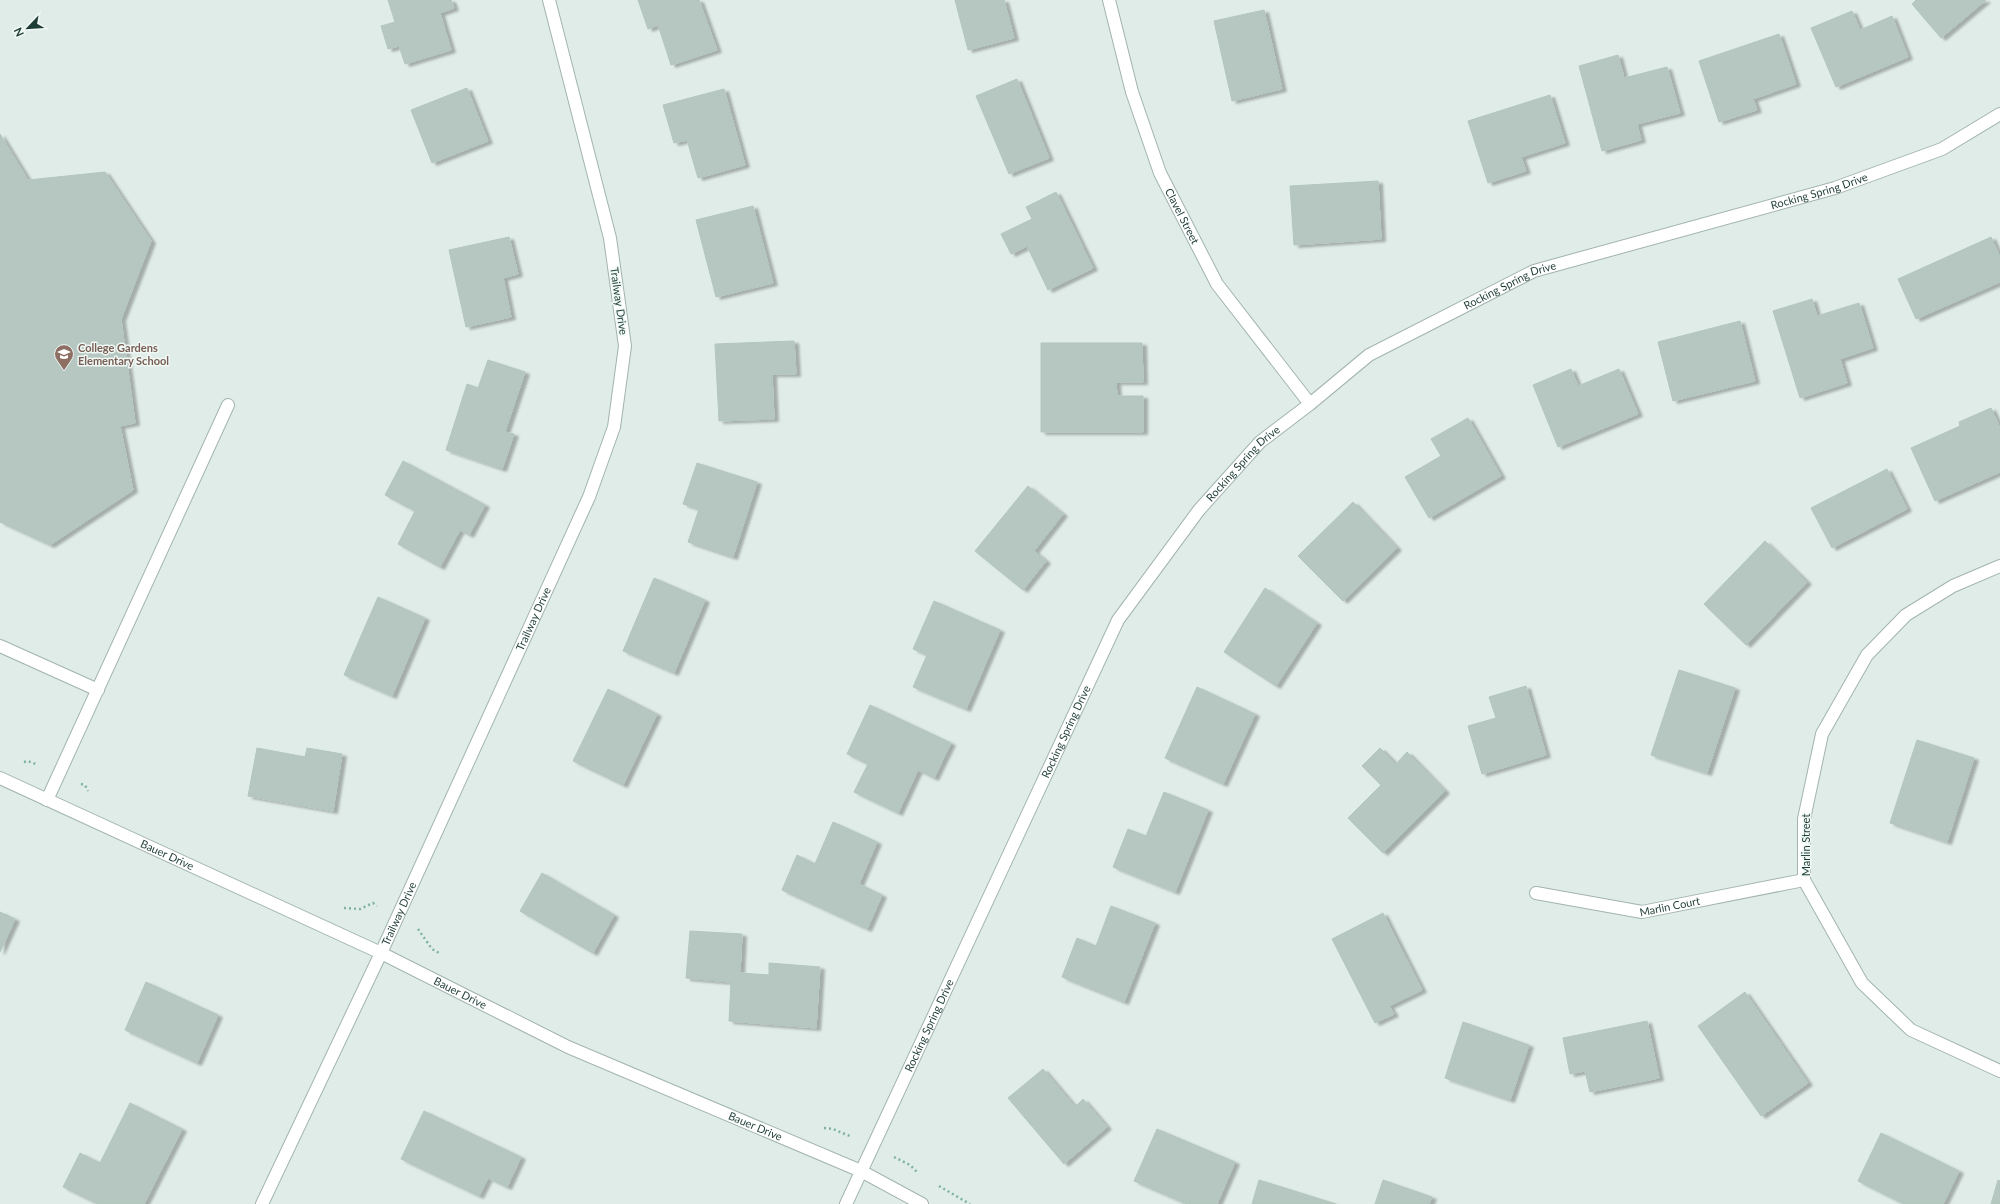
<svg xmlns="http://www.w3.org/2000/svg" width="2000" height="1204" font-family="Lato,sans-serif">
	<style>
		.building { fill: #b5c7c0; stroke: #b2c6be; filter: url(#shadow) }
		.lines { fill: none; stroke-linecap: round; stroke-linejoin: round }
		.minor-casing { stroke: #a2b4af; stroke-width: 14 }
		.path { stroke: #7eb2a4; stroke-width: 2.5; stroke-dasharray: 2 3; stroke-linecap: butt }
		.minor { stroke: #fff; stroke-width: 12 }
		.labels { text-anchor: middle; stroke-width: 3; stroke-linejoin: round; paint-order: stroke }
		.street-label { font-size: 11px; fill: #1f3d37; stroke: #f0f8f5 }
		.education-label { font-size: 11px; font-weight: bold; fill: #785e54; stroke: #f0f8f5; text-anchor: start }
	</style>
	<defs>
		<filter id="shadow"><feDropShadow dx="4.5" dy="2.5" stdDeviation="1" flood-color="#0004"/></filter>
	</defs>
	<rect width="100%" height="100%" fill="#e0ece7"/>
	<path class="building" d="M 388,0 L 451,0 L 454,8 L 440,13 L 451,50 L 405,64 L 399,46 L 388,49 L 381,26 L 395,22 Z
		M 638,0 L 699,0 L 717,50 L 671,65 L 658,25 L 648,29 Z
		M 955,0 L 1004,0 L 1014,38 L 968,50 Z
		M 1916,0 L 1986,0 L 1941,38 L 1912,4 Z
		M 1264,10 L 1282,89 L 1232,101 L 1214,21 Z
		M 1852,11 L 1860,30 L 1892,16 L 1908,57 L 1836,87 L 1811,28 Z
		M 1779,34 L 1796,84 L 1753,99 L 1757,110 L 1719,122 L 1699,61 Z
		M 1618,55 L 1624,78 L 1667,67 L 1680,113 L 1637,124 L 1641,140 L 1602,151 L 1579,66 Z
		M 1017,79 L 1049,158 L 1009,174 L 976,96 Z
		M 467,88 L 488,141 L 432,163 L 411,110 Z
		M 724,89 L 745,165 L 698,178 L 687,140 L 674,143 L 663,105 Z
		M 1550,95 L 1565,143 L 1521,157 L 1526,171 L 1488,183 L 1468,121 Z
		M 0,134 L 28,180 L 105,172 L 151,241 L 121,319 L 135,423 L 120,426 L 133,490 L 50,545 L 0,522 Z
		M 1378,181 L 1381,239 L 1294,245 L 1290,186 Z
		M 1056,192 L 1093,268 L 1048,290 L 1027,246 L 1011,254 L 1001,234 L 1032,219 L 1026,207 Z
		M 753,206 L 773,283 L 716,297 L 696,220 Z
		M 509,237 L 518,274 L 503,278 L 511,317 L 466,327 L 449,250 Z
		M 1991,237 L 2000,257 L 2000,282 L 1916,319 L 1898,279 Z
		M 1812,299 L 1817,316 L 1859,303 L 1873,348 L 1840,359 L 1847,383 L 1800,398 L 1773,311 Z
		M 1740,321 L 1755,381 L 1673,401 L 1658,342 Z
		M 794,341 L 796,374 L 772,374 L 774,419 L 719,421 L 715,344 Z
		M 1041,343 L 1142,343 L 1143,382 L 1116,382 L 1117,396 L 1143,396 L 1143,432 L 1041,432 Z
		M 488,360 L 525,372 L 505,432 L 514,434 L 502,469 L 446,450 L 467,384 L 478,388 Z
		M 1571,369 L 1578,386 L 1619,369 L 1638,414 L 1558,447 L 1533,385 Z
		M 1991,408 L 2000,428 L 2000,472 L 1935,501 L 1911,448 L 1960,426 L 1959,422 Z
		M 1468,418 L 1501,476 L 1429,518 L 1405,477 L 1441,456 L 1431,439 Z
		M 403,461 L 485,505 L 469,535 L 460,530 L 440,567 L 398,544 L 415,511 L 385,495 Z
		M 697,463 L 757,482 L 733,557 L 688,542 L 699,509 L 683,504 Z
		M 1887,469 L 1907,509 L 1832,548 L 1811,508 Z
		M 1028,486 L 1063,514 L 1034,551 L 1046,561 L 1023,590 L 975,551 Z
		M 1353,502 L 1397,548 L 1343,601 L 1298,556 Z
		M 1765,541 L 1807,582 L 1746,645 L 1704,604 Z
		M 654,578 L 705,600 L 674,673 L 623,651 Z
		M 1265,588 L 1317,623 L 1276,686 L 1224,652 Z
		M 378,597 L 425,618 L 392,696 L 344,675 Z
		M 934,601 L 1000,630 L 966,709 L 913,687 L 927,655 L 913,649 Z
		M 1679,670 L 1735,688 L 1707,773 L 1651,755 Z
		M 1526,686 L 1546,755 L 1482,774 L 1468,726 L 1496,718 L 1489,697 Z
		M 1197,687 L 1255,714 L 1223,784 L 1165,758 Z
		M 608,689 L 657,714 L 623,785 L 573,761 Z
		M 870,705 L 951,743 L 934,778 L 918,770 L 898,813 L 854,792 L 868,764 L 847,754 Z
		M 1917,740 L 1974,758 L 1947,842 L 1890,823 Z
		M 257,748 L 305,757 L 307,748 L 342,754 L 333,811 L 248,796 Z
		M 1380,748 L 1396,764 L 1407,752 L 1445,791 L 1383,853 L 1348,818 L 1381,785 L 1362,766 Z
		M 1164,792 L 1208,810 L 1175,892 L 1113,867 L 1128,829 L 1146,836 Z
		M 833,822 L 877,842 L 859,884 L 882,895 L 867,929 L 782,890 L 797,855 L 815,864 Z
		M 542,873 L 614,915 L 593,953 L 520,911 Z
		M 1111,906 L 1155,923 L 1124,1002 L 1062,977 L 1077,938 L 1096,946 Z
		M 0,912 L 15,919 L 0,952 Z
		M 1383,913 L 1422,990 L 1389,1006 L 1394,1014 L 1375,1023 L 1332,939 Z
		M 690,931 L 742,934 L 740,973 L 769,975 L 769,963 L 820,967 L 816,1028 L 729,1021 L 731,982 L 686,978 Z
		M 146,982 L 218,1015 L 197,1063 L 125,1030 Z
		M 1745,992 L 1808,1083 L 1761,1116 L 1698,1026 Z
		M 1647,1021 L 1659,1078 L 1590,1092 L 1585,1071 L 1570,1074 L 1563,1038 Z
		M 1463,1022 L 1529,1045 L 1510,1100 L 1445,1078 Z
		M 1043,1069 L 1075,1107 L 1083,1099 L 1107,1127 L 1064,1164 L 1008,1098 Z
		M 130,1103 L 182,1129 L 144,1204 L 98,1204 L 63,1187 L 80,1153 L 100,1163 Z
		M 424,1111 L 521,1157 L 507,1187 L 488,1178 L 479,1196 L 401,1159 Z
		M 1157,1129 L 1235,1162 L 1217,1204 L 1187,1204 L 1134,1181 Z
		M 1881,1133 L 1959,1171 L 1943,1204 L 1904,1204 L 1858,1181 Z
		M 1259,1180 L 1336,1204 L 1252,1204 Z
		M 1383,1180 L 1432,1197 L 1429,1204 L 1375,1204 Z
		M 1998,1180 L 2000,1181 L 2000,1204 L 1991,1204 Z"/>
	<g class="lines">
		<defs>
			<g id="minor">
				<path id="s1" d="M 1109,0 L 1132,92 L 1160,173 L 1217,284 L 1310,404"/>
				<path d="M 2000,566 L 1953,586 L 1906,615 L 1867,655 L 1822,734 L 1804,819 L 1804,880 L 1862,983 L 1911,1030 L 2000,1071"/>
				<path d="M 0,646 L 98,690"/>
				<path id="s2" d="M 0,778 L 381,953 L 568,1047 L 861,1171 L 922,1204"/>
				<path d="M 47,800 L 228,405"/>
				<path id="s3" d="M 1536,893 L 1642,912 L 1804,880"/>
				<path id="s4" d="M 262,1204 L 381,953 L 589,497 L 614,427 L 625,346 L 610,238 L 549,0"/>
				<path id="s5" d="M 846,1204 L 1118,620 L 1199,510 L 1260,442 L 1310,404 L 1369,355 L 1534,271 L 1835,188 L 1942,149 L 2000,114"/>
			</g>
		</defs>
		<use href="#minor" class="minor-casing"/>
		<path class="path" d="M 24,762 L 28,761 L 38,765
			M 81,784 L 85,785 L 88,791
			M 344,908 L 360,909 L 373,903 L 377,906
			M 418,929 L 432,949 L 439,953
			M 824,1128 L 833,1129 L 852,1137
			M 894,1157 L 910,1165 L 918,1173
			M 939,1186 L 970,1204"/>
		<use href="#minor" class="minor"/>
	</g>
	<defs>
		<symbol id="school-pin" viewBox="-11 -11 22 30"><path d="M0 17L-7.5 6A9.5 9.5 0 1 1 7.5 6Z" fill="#8d6e63" stroke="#f0f8f5"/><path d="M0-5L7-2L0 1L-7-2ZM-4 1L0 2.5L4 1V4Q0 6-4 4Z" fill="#fff"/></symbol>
	</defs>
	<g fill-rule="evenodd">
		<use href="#school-pin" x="53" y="343" width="22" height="30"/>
	</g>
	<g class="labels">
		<g class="street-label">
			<text dy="4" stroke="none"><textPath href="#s5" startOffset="1493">Rocking Spring Drive</textPath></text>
			<text dy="4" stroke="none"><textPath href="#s1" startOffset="229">Clavel Street</textPath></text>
			<text dy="4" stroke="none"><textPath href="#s5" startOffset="1169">Rocking Spring Drive</textPath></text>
			<text transform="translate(619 301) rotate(82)" y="4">Trailway Drive</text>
			<text dy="4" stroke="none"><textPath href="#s5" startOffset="845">Rocking Spring Drive</textPath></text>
			<text dy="4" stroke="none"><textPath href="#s4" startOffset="645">Trailway Drive</textPath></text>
			<text dy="4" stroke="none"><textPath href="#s5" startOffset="521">Rocking Spring Drive</textPath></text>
			<text transform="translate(1806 845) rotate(-90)" y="4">Marlin Street</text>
			<text dy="4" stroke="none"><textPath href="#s2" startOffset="184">Bauer Drive</textPath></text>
			<text dy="4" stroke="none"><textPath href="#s3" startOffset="136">Marlin Court</textPath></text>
			<text dy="4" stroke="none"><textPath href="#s4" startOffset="321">Trailway Drive</textPath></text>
			<text dy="4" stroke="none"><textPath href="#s2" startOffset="508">Bauer Drive</textPath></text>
			<text dy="4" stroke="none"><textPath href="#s5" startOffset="197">Rocking Spring Drive</textPath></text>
			<text dy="4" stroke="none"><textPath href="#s2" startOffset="832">Bauer Drive</textPath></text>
		</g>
		<g class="education-label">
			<text x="78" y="352">College Gardens<tspan x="78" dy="13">Elementary School</tspan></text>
		</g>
	</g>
	<g transform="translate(28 28) rotate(245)" stroke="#f0f8f5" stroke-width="3" paint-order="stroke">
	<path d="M0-3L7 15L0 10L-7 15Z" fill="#1f3d37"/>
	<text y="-6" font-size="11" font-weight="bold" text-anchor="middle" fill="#1f3d37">N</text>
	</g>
</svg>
